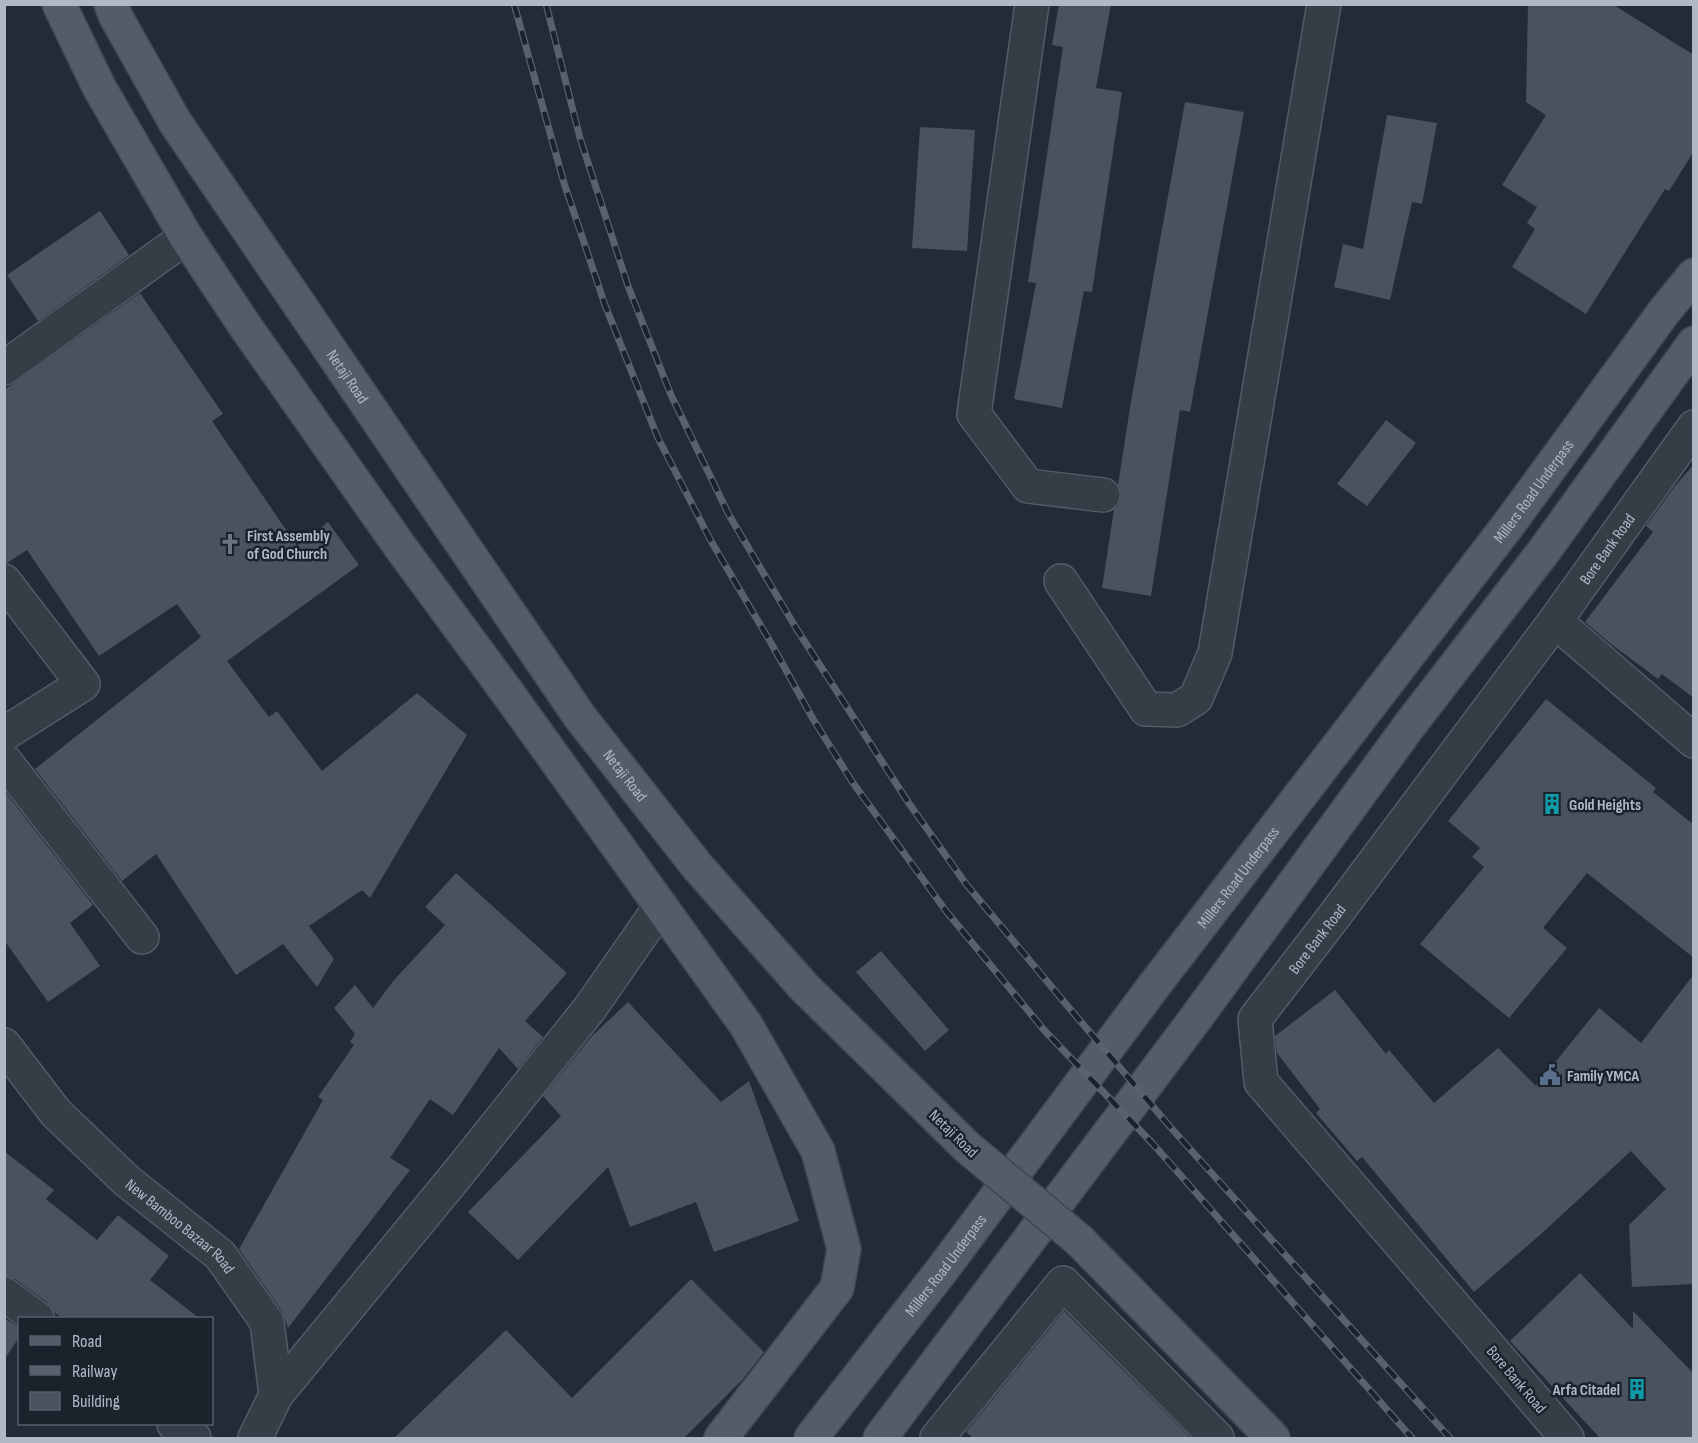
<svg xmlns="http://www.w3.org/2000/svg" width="1698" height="1443" font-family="'Sofia Sans Condensed',sans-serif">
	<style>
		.building { fill: #495360 }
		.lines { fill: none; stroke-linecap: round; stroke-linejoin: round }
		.minor-casing { stroke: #535b65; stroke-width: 36 }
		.major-casing { stroke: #3f4651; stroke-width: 36 }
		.minor { stroke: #363d47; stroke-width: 33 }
		.major { stroke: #545c67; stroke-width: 33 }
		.rail-casing { stroke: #58616e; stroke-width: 7 }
		.rail { stroke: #1b222c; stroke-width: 4.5; stroke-dasharray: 14; stroke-linecap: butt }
		.major-bridge-casing { stroke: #3f4651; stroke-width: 36; stroke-linecap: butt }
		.major-bridge { stroke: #545c67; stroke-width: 33 }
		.labels { text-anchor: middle; stroke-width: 5; stroke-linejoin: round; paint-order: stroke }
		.street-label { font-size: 16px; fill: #b0b8c4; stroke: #1b222c }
		.poi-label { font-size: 16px; font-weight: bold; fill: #b0b8c4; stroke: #1b222c; text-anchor: start }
	</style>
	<rect width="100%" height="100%" fill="#222b37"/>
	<path class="building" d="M 1059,4 L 1111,4 L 1096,88 L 1122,92 L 1092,292 L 1084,291 L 1062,408 L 1014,399 L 1036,283 L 1028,282 L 1063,47 L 1052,45 Z
		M 1528,4 L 1612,4 L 1694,55 L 1694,151 L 1669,191 L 1665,189 L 1586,314 L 1512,267 L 1535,229 L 1527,223 L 1537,207 L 1502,185 L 1546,115 L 1526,102 Z
		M 1185,102 L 1244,112 L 1190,412 L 1180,410 L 1151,596 L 1102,588 L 1114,509 L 1118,506 L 1121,498 L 1120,488 L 1118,485 L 1131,401 Z
		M 1387,115 L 1437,123 L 1422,204 L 1412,202 L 1390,300 L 1334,287 L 1343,244 L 1363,249 Z
		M 920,127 L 975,130 L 967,251 L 912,248 Z
		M 100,211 L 129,255 L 38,321 L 7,275 Z
		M 140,293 L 223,414 L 212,421 L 297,546 L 328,522 L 359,565 L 227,661 L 269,717 L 277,711 L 322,771 L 417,693 L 467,735 L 370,898 L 362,890 L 309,926 L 334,959 L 317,987 L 283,944 L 236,975 L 156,854 L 122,881 L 35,769 L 201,637 L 177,604 L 99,656 L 27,550 L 7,563 L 4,563 L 4,390 Z
		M 1386,420 L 1416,443 L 1367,506 L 1337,484 Z
		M 1694,464 L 1694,698 L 1662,674 L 1658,679 L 1611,644 L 1585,622 L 1653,532 L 1646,526 L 1675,486 Z
		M 1546,699 L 1656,788 L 1653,792 L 1694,825 L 1694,958 L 1587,873 L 1543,928 L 1567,948 L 1509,1018 L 1420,944 L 1484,867 L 1472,857 L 1480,848 L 1448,821 Z
		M 6,793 L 93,905 L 70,923 L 100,966 L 48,1002 L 4,940 Z
		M 456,873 L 567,973 L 525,1021 L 543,1037 L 518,1069 L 499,1048 L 453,1115 L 430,1099 L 390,1158 L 410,1170 L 288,1328 L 282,1311 L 239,1249 L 323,1100 L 318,1097 L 354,1045 L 350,1042 L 355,1034 L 334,1008 L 355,985 L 373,1008 L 394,980 L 445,925 L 425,907 Z
		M 881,951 L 949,1030 L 925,1051 L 856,972 Z
		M 1694,974 L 1694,1284 L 1632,1287 L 1629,1225 L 1666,1189 L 1631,1151 L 1540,1235 L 1474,1292 L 1362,1157 L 1357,1161 L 1316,1113 L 1320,1109 L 1277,1053 L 1275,1036 L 1335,990 L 1386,1054 L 1389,1050 L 1434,1103 L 1498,1048 L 1536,1086 L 1599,1008 L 1641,1043 Z
		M 628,1002 L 721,1102 L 749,1081 L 799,1221 L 714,1252 L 696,1202 L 630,1227 L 608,1167 L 518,1260 L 468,1212 L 561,1116 L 543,1096 L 592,1036 Z
		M 4,1151 L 54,1190 L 46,1199 L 97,1240 L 118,1215 L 169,1256 L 150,1280 L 199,1318 L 62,1318 L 55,1313 L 48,1303 L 15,1279 L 4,1276 Z
		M 1580,1273 L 1633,1329 L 1633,1311 L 1694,1374 L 1694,1438 L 1600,1438 L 1510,1341 Z
		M 691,1279 L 764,1352 L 743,1379 L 684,1438 L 394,1438 L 506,1330 L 572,1398 Z
		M 1064,1311 L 1191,1438 L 973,1438 L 966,1432 Z
		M 4,1318 L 20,1328 L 20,1336 L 4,1360 Z"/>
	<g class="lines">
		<defs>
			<g id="minor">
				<path d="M 1032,4 L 974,414 L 1028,486 L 1103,495"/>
				<path d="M 4,368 L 186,237"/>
				<path d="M 4,581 L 83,684 L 4,734"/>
				<path d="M 1061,581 L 1146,709 L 1177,710 L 1196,698 L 1215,653 L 1324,4"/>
				<path d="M 1555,621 L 1694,741"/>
				<path d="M 4,760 L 142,937"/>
				<path id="s1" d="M 4,1045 L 56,1113 L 127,1181 L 220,1255 L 267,1322 L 276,1395 L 255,1438"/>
				<path d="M 4,1294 L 37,1318"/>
				<path d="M 276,1395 L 460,1171 L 590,1008 L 661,906"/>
				<path d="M 174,1424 L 194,1438"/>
				<path d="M 937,1438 L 1063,1283 L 1217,1438"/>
				<path id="s2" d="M 1567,1438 L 1479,1335 L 1261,1082 L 1255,1019 L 1332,919 L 1555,621 L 1694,427"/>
			</g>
			<g id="major">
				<path d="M 59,4 L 99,87 L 186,237 L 245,326 L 401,548 L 507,692 L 746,1025 L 818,1151 L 844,1249 L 837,1288 L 721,1438"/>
				<path id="s3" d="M 111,4 L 116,17 L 175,122 L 580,717 L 697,866 L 803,986 L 967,1147"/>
				<path d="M 1079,1240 L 1273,1438"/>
				<path id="s4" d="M 811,1438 L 942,1270 L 1153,987 L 1509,524 L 1663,313 L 1694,275"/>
				<path d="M 880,1438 L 1193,1022 L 1409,726 L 1544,551 L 1694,343"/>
			</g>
		</defs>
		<use href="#minor" class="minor-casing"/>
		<use href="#major" class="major-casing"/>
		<use href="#minor" class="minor"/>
		<use href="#major" class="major"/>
		<defs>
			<path id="rail" d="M 514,4 L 564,183 L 605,305 L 658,438 L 711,541 L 771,643 L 813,719 L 853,783 L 946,911 L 1044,1030 L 1153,1144 L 1412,1438
				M 546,4 L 580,138 L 628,286 L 671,395 L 729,515 L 796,628 L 908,802 L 966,884 L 1065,1003 L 1172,1129 L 1450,1438"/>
		</defs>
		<use href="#rail" class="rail-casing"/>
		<use href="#rail" class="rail"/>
		<defs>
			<path id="major-bridge" d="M 967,1147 L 1079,1240"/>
		</defs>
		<use href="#major-bridge" class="major-bridge-casing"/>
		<use href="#major-bridge" class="major-bridge"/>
	</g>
	<defs>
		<symbol id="church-bare" viewBox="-9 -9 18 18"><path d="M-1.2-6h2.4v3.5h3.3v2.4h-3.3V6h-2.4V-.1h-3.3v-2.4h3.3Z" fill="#6b7280" stroke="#1b222c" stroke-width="2.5" paint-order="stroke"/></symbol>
		<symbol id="building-bare" viewBox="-9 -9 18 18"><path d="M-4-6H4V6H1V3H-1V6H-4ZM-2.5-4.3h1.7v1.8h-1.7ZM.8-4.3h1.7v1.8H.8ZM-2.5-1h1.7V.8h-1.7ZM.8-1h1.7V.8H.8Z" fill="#0f9aa8" stroke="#1b222c" stroke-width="2.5" paint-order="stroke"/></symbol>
		<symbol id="civic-bare" viewBox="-9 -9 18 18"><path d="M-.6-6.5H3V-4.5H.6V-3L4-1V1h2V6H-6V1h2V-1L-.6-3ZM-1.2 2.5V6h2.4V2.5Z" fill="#5c6f8a" stroke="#1b222c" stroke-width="2.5" paint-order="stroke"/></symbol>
	</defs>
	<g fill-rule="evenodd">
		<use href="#church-bare" x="215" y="529" width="30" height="30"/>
		<use href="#building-bare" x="1537" y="789" width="30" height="30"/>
		<use href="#civic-bare" x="1535" y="1060" width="30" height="30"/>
		<use href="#building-bare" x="1622" y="1374" width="30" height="30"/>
	</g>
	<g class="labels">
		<g class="street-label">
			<text dy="6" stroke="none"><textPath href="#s3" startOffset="442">Netaji Road</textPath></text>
			<text dy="6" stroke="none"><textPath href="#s4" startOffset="1191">Millers Road Underpass</textPath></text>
			<text dy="6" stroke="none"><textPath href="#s2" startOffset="1120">Bore Bank Road</textPath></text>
			<text dy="6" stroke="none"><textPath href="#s3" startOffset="928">Netaji Road</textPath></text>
			<text dy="6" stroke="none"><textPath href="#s4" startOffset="705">Millers Road Underpass</textPath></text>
			<text dy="6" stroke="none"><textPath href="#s2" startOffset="634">Bore Bank Road</textPath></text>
			<text transform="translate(954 1133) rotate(44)" y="6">Netaji Road</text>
			<text dy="6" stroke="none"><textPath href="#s1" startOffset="254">New Bamboo Bazaar Road</textPath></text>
			<text dy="6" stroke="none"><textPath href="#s4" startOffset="219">Millers Road Underpass</textPath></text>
			<text transform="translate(1517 1379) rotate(50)" y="6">Bore Bank Road</text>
		</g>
		<g class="poi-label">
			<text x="247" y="541">First Assembly<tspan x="247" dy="18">of God Church</tspan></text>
			<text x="1569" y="810">Gold Heights</text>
			<text x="1567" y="1081">Family YMCA</text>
			<text x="1620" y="1395" text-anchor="end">Arfa Citadel</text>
		</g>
	</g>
	<rect width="1698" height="1443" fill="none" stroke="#b0b8c4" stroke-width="12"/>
	<rect x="18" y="1317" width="195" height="108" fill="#1b222c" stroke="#575e69" stroke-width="1.5"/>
	<rect x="30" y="1336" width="30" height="9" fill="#545c67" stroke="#575e69" stroke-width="1.5"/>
	<text x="72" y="1347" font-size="18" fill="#b0b8c4">Road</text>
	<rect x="30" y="1366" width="30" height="9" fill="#58616e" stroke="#575e69" stroke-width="1.5"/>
	<text x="72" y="1377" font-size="18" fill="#b0b8c4">Railway</text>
	<rect x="30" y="1392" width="30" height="18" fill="#495360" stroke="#575e69" stroke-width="1.5"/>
	<text x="72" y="1407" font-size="18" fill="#b0b8c4">Building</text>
</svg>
